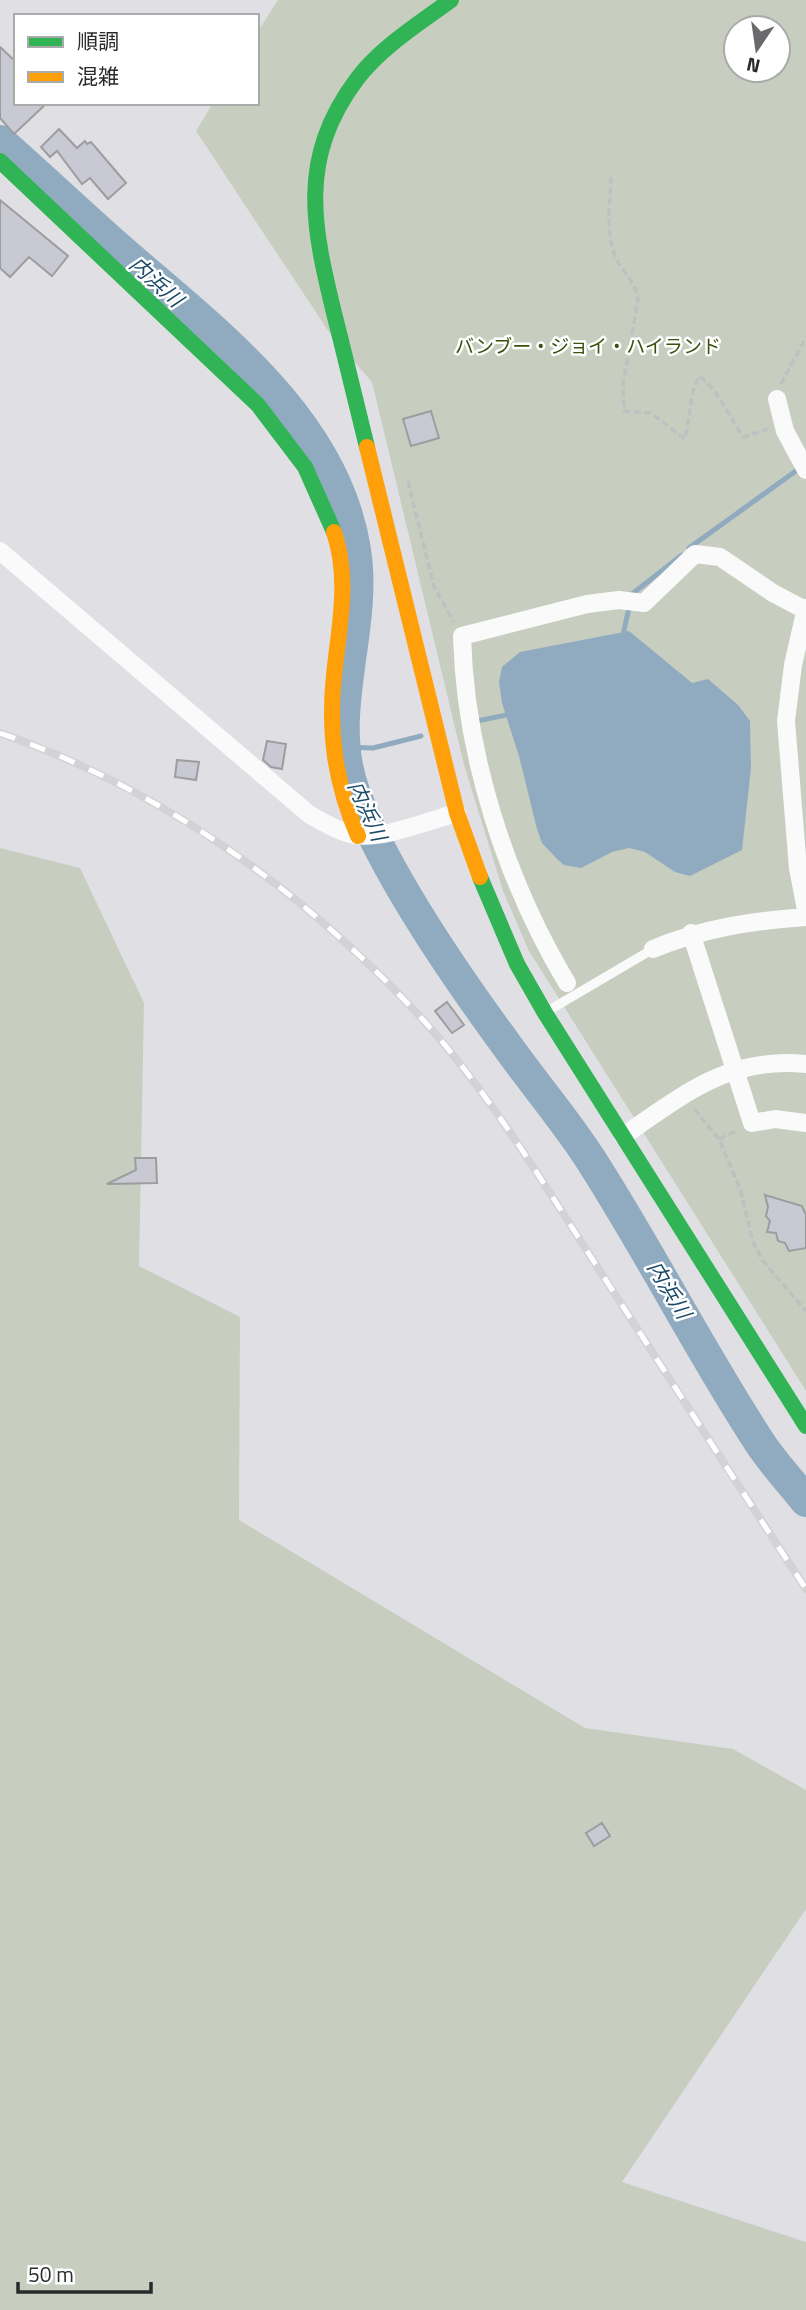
<svg xmlns="http://www.w3.org/2000/svg" width="806" height="2310" font-family="'Titillium Web','Noto Sans JP',sans-serif">
	<style>
		.green { fill: #c7cdbf; fill-rule: evenodd }
		.water { fill: #90abc0 }
		.lines { fill: none; stroke-linecap: round; stroke-linejoin: round }
		.stream { stroke: #90abc0; stroke-width: 5 }
		.river { stroke: #90abc0; stroke-width: 32 }
		.building { fill: #c9c9d4; stroke: #9d9d9f; stroke-width: 2 }
		.path { stroke: #c0c0c1; stroke-width: 3.5; stroke-dasharray: 7 3.5; stroke-linecap: butt }
		.lane { stroke: #fafafb; stroke-width: 9 }
		.street { stroke: #fafafb; stroke-width: 18 }
		.fast { stroke: #30b455; stroke-width: 16 }
		.slow { stroke: #ff9f0a; stroke-width: 16 }
		.rail-casing { stroke: #d3d3d5; stroke-width: 8 }
		.rail { stroke: #fff; stroke-width: 5; stroke-dasharray: 16; stroke-linecap: butt }
		.labels { text-anchor: middle; stroke-width: 5; stroke-linejoin: round; paint-order: stroke }
		.park-label { font-size: 19px; fill: #3c4f0c; stroke: #fff }
		.water-label { font-size: 21px; font-style: italic; fill: #184967; stroke: #fff }
	</style>
	<rect width="100%" height="100%" fill="#e0e0e4"/>
	<path class="green" d="M 278,0 L 806,0 L 806,1391 L 529,951 L 503,891 L 464,765 L 372,382 L 331,335 L 196,131 L 213,103 L 257,103 L 257,33 ZM 736,28 L 778,28 L 778,70 L 736,70 Z
		M 0,848 L 80,868 L 144,1003 L 139,1266 L 240,1317 L 239,1520 L 585,1728 L 733,1749 L 806,1790 L 806,1909 L 622,2182 L 806,2242 L 806,2310 L 0,2310 Z"/>
	<path class="water" d="M 629,631 L 692,683 L 708,679 L 738,705 L 750,721 L 751,768 L 742,850 L 690,876 L 675,872 L 645,852 L 629,848 L 612,852 L 581,868 L 564,865 L 557,859 L 542,843 L 537,829 L 519,756 L 502,703 L 499,682 L 502,667 L 520,652 Z"/>
	<g class="lines">
		<path class="stream" d="M 689,548 L 800,468
			M 623,635 L 632,594 L 682,555
			M 477,721 L 511,714
			M 344,747 L 373,748 L 421,736"/>
		<path class="river" d="M 0,141 C 41,177 81,215 122,251 C 215,332 335,420 355,550 C 368,631 324,714 355,794 C 387,877 455,975 508,1047 C 535,1085 566,1121 591,1160 C 650,1252 700,1351 760,1443 C 773,1463 791,1482 806,1501"/>
	</g>
	<path class="building" d="M 0,47 L 16,62 L 16,103 L 47,103 L 14,134 L 0,118 Z
		M 59,129 L 77,148 L 85,141 L 87,144 L 91,142 L 126,183 L 108,199 L 90,178 L 82,184 L 57,151 L 50,157 L 41,147 Z
		M 0,200 L 68,256 L 52,276 L 29,257 L 10,277 L 0,268 Z
		M 431,411 L 439,438 L 411,446 L 403,419 Z
		M 267,741 L 286,744 L 282,769 L 271,767 L 263,760 Z
		M 177,760 L 199,762 L 196,780 L 175,777 Z
		M 447,1002 L 464,1025 L 452,1033 L 435,1011 Z
		M 135,1158 L 156,1158 L 157,1183 L 107,1184 L 136,1170 Z
		M 765,1195 L 802,1206 L 806,1215 L 806,1248 L 789,1251 L 785,1243 L 778,1241 L 776,1233 L 767,1232 L 770,1221 L 766,1216 L 768,1207 Z
		M 602,1823 L 610,1836 L 594,1846 L 586,1833 Z"/>
	<g class="lines">
		<path class="path" d="M 611,177 C 610,202 605,235 616,258 C 623,274 636,281 638,300 L 623,384 L 624,411 L 651,413 L 685,439 L 693,391 L 699,376 C 720,390 728,418 744,437 L 768,429
			M 781,384 L 806,337
			M 408,481 L 434,587 L 454,622
			M 694,1109 L 719,1139 L 740,1189 L 753,1242 L 762,1260 L 806,1311
			M 719,1139 L 738,1130"/>
		<path class="lane" d="M 546,1012 L 653,949"/>
		<path class="street" d="M 777,399 L 785,431 L 806,470
			M 0,551 L 310,815 C 325,823 339,832 355,835 C 382,840 430,820 457,813
			M 806,608 L 793,665 L 786,721 L 798,868 L 806,910
			M 691,933 L 752,1123 L 775,1119 L 806,1123
			M 653,949 C 703,928 752,921 806,917
			M 567,983 C 506,881 465,755 462,636 L 587,604 L 619,600 L 644,603 L 695,554 L 720,557 L 773,593 L 805,610
			M 623,1136 C 683,1095 729,1056 806,1064"/>
		<path class="fast" d="M 0,161 L 258,405 L 305,467 L 334,532
			M 367,447 C 356,403 346,360 335,317 C 313,227 297,159 357,79 C 381,47 420,23 451,0
			M 480,877 L 517,964 L 545,1013 L 806,1426"/>
		<path class="slow" d="M 367,447 L 457,813 L 480,877
			M 334,532 C 350,580 339,626 334,675 C 328,732 335,783 358,836"/>
		<defs>
			<path id="rail" d="M 0,733 C 159,788 298,887 413,1009 C 482,1082 535,1170 589,1254 C 661,1365 733,1478 806,1589"/>
		</defs>
		<use href="#rail" class="rail-casing"/>
		<use href="#rail" class="rail"/>
	</g>
	<g class="labels">
		<g class="park-label">
			<text x="588" y="353">バンブー・ジョイ・ハイランド</text>
		</g>
		<g class="water-label">
			<text transform="translate(156 282) rotate(42)" y="7">内浜川</text>
			<text transform="translate(367 811) rotate(66)" y="7">内浜川</text>
			<text transform="translate(669 1290) rotate(59)" y="7">内浜川</text>
		</g>
	</g>
	<rect x="14" y="14" width="245" height="91" fill="#ffffff" stroke="#aaaaab" stroke-width="2"/>
	<rect x="28" y="37" width="35" height="10" fill="#30b455" stroke="#aaaaab" stroke-width="2"/>
	<text x="77" y="49" font-size="21" fill="#2a2a2c">順調</text>
	<rect x="28" y="72" width="35" height="10" fill="#ff9f0a" stroke="#aaaaab" stroke-width="2"/>
	<text x="77" y="84" font-size="21" fill="#2a2a2c">混雑</text>
	<g transform="translate(757 49) rotate(193)"><circle r="33" fill="#ffffff" stroke="#aaaaab" stroke-width="2"/>
	<path d="M0-5L12 26L0 18L-12 26Z" fill="#6a6a6c"/>
	<text y="-10" font-size="19" font-weight="bold" text-anchor="middle" fill="#2a2a2c">N</text>
	</g>
	<path d="M18 2282v10h133v-10" fill="none" stroke="#2a2a2c" stroke-width="3.5"/>
	<text x="28" y="2282" font-size="21" fill="#2a2a2c" stroke="#ffffff" stroke-width="5" paint-order="stroke">50 m</text>
</svg>
